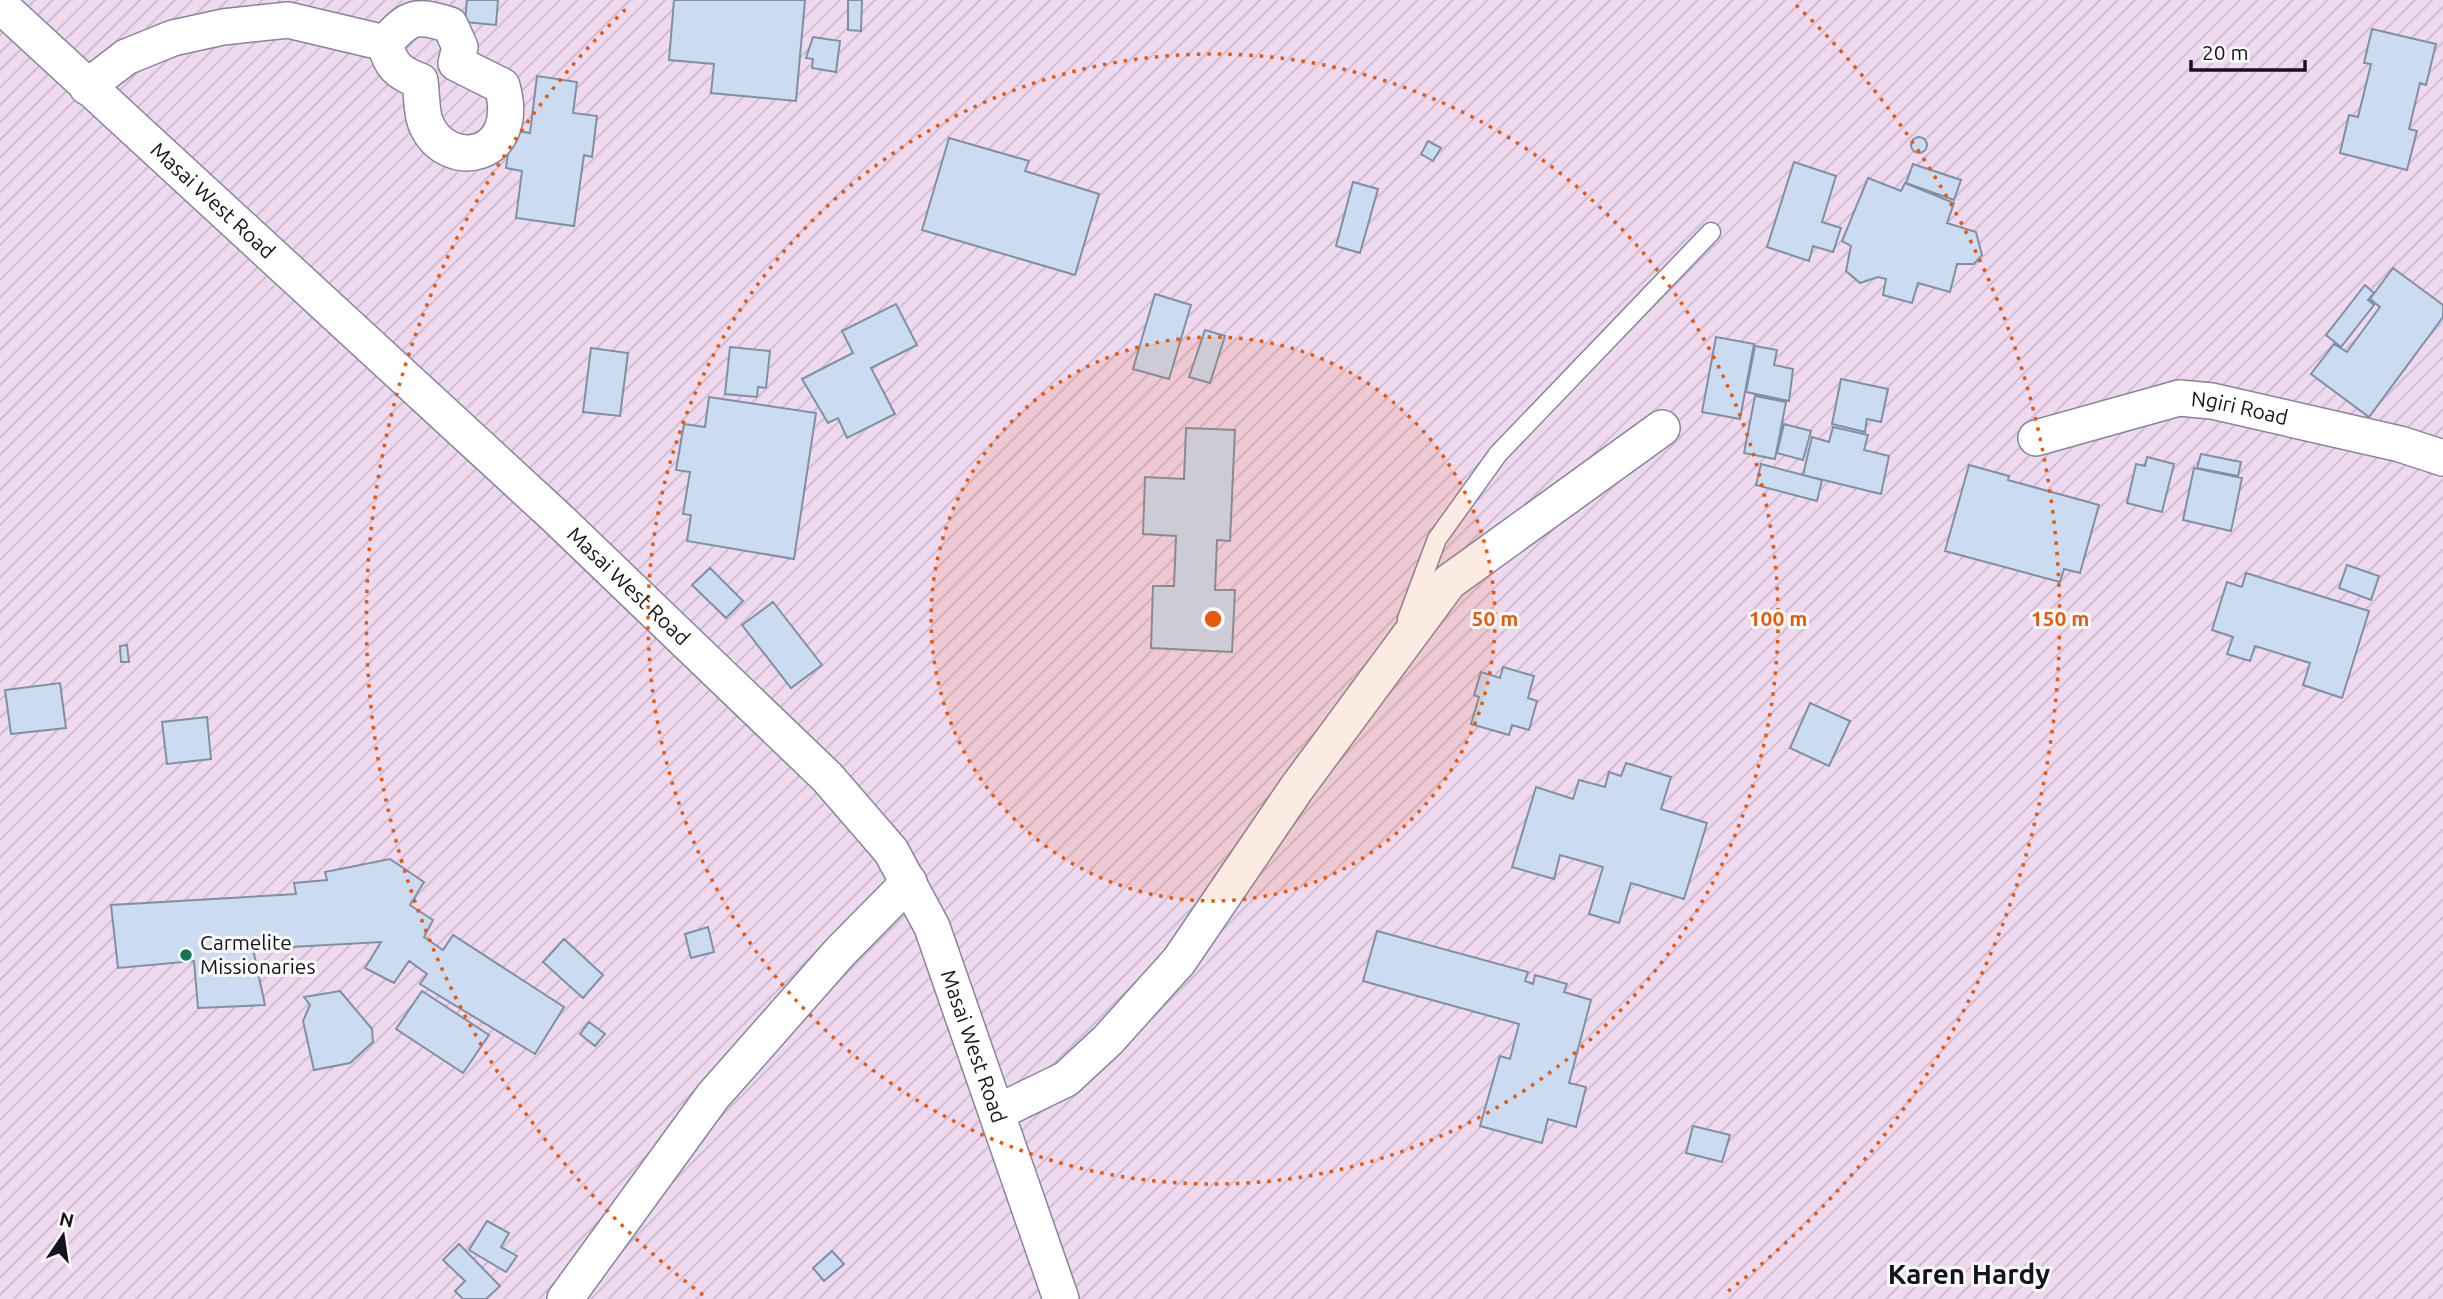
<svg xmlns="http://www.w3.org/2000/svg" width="2443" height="1299" font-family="Ubuntu,sans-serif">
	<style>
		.garden { fill: url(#garden-furrows) }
		.building { fill: #cadbf2; stroke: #7f90a5; stroke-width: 2 }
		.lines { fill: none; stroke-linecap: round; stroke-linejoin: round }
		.service-casing { stroke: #82869e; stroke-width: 21 }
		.minor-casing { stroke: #82869e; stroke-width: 38 }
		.service { stroke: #fff; stroke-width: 18 }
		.minor { stroke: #fff; stroke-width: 35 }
		.ring { fill: none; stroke: #e8590c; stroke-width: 3.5; stroke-dasharray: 3.5 7 }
		.poi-dot { fill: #14774f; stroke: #fbfbfb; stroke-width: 2.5 }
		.labels { text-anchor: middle; stroke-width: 6; stroke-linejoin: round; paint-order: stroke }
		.street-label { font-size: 21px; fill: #13141e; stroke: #fbfbfb }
		.poi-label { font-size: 21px; fill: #13141e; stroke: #fbfbfb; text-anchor: start }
		.district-label { font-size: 28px; font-weight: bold; fill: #13141e; stroke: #fbfbfb }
		.centre { fill: #e8590c; stroke: #fbfbfb; stroke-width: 3.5 }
		.ring-label { font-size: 21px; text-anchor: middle; font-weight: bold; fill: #e8590c; stroke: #fbfbfb; stroke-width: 6; stroke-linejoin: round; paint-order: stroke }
	</style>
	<defs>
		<pattern id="garden-furrows" width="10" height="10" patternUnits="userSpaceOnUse" patternTransform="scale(1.75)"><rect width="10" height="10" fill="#efd9ef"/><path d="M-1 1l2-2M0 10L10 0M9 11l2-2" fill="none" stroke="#ccb9cc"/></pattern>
	</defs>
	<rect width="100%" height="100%" fill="#fbfbfb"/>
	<path class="garden" d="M 0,0 L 2443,0 L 2443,1299 L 0,1299 Z"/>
	<path class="building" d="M 467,0 L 498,0 L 496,25 L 465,22 Z
		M 674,0 L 805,0 L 796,101 L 711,93 L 714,64 L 669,60 Z
		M 848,0 L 862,0 L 861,31 L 848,30 Z
		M 2372,29 L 2436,44 L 2426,85 L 2420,83 L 2409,129 L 2417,131 L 2407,170 L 2340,153 L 2349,115 L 2358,117 L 2371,64 L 2364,63 Z
		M 813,37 L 840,41 L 836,72 L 812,68 L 813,59 L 806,58 Z
		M 537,76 L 577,82 L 573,113 L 597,116 L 592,157 L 584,155 L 574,226 L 516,218 L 522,171 L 506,168 L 511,130 L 530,133 Z
		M1911 145a8 8 0 1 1 16 0a8 8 0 1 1-16 0Z
		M 949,138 L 1029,161 L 1025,171 L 1099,194 L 1075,275 L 922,230 Z
		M 1428,141 L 1441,148 L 1433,161 L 1421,154 Z
		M 1794,162 L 1836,176 L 1822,222 L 1841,228 L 1833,252 L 1813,246 L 1809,261 L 1767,247 Z
		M 1913,164 L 1961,180 L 1954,200 L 1906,183 Z
		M 1868,178 L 1901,191 L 1905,183 L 1954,203 L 1947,223 L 1976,232 L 1982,255 L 1974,264 L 1957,264 L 1950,292 L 1918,283 L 1912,303 L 1883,295 L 1886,279 L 1878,277 L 1860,283 L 1846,271 L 1851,246 L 1842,241 Z
		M 1353,182 L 1378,189 L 1360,253 L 1336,246 Z
		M 2393,268 L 2443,305 L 2443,317 L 2369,417 L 2311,374 L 2334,344 L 2347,352 L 2380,307 L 2370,299 Z
		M 2365,285 L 2374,293 L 2368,300 L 2374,305 L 2341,347 L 2326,335 Z
		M 1155,294 L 1191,305 L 1169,379 L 1133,369 Z
		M 896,304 L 917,345 L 871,368 L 895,414 L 847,438 L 838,418 L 828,423 L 802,379 L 853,353 L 842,331 Z
		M 1205,330 L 1225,336 L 1210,383 L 1189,377 Z
		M 1716,337 L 1754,344 L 1740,419 L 1702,412 Z
		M 1755,346 L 1777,350 L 1774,365 L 1793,369 L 1789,401 L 1746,392 Z
		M 730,347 L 770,351 L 766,388 L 758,387 L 757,397 L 725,394 Z
		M 591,348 L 628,353 L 620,416 L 583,412 Z
		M 1841,379 L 1888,389 L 1881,422 L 1867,419 L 1865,432 L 1832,424 Z
		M 1755,396 L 1786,402 L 1775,459 L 1744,453 Z
		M 709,397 L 816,413 L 794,559 L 687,541 L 691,515 L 683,514 L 690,472 L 676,470 L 684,424 L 705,427 Z
		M 1784,424 L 1811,431 L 1803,460 L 1777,453 Z
		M 1833,427 L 1868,435 L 1864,450 L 1889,456 L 1881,494 L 1803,475 L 1812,437 L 1829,442 Z
		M 1186,428 L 1235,430 L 1230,541 L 1217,540 L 1215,590 L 1235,590 L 1232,652 L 1151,648 L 1153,586 L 1174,586 L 1176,536 L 1143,534 L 1145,477 L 1184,479 Z
		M 2201,454 L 2241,462 L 2238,476 L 2197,468 Z
		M 2147,457 L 2174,464 L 2162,512 L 2127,503 L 2136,464 L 2145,466 Z
		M 1761,464 L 1822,480 L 1817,501 L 1756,485 Z
		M 1969,465 L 2009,476 L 2008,480 L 2099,505 L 2080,573 L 2064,569 L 2060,582 L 1945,551 Z
		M 2194,468 L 2242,478 L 2231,531 L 2183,520 Z
		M 2347,565 L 2379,576 L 2371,600 L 2339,588 Z
		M 710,568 L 743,601 L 726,618 L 692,585 Z
		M 2246,573 L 2369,611 L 2342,698 L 2303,685 L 2310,663 L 2255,646 L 2250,661 L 2227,654 L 2233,637 L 2212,630 L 2227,582 L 2242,587 Z
		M 773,602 L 822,665 L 791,688 L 742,625 Z
		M 127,645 L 129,662 L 121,662 L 120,646 Z
		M 1503,667 L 1534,676 L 1528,698 L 1537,701 L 1529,730 L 1512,725 L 1509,735 L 1471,724 L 1479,697 L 1474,695 L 1481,672 L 1500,678 Z
		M 60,683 L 66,728 L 11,734 L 5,690 Z
		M 1810,703 L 1850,721 L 1829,766 L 1790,748 Z
		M 207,717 L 211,759 L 167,764 L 162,722 Z
		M 1626,763 L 1671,777 L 1661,809 L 1707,823 L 1684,899 L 1631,883 L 1619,923 L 1589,914 L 1603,867 L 1560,855 L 1554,879 L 1512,867 L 1536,787 L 1573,799 L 1579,780 L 1605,787 L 1609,772 L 1621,776 Z
		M 390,859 L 424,882 L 410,905 L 433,920 L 424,937 L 443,950 L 453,935 L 564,1007 L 535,1054 L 420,984 L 427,974 L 409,961 L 394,983 L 365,968 L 381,942 L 253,949 L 265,1005 L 198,1008 L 194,961 L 118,968 L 111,905 L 296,894 L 294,883 L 327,880 L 325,872 Z
		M 708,927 L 714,952 L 691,958 L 685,934 Z
		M 1377,931 L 1528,972 L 1525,981 L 1533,984 L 1535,975 L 1567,984 L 1564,992 L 1591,1000 L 1569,1083 L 1586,1087 L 1576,1127 L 1548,1119 L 1542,1143 L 1480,1126 L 1500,1056 L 1510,1059 L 1519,1024 L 1363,981 Z
		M 564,939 L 603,975 L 583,998 L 543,962 Z
		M 340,991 L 372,1029 L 373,1042 L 350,1063 L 314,1070 L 303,1021 L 310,1005 L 304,997 Z
		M 422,991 L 489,1035 L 463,1073 L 396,1029 Z
		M 589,1022 L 605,1034 L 595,1046 L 580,1034 Z
		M 1693,1126 L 1730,1135 L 1722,1162 L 1686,1153 Z
		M 487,1221 L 509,1233 L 501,1247 L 517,1256 L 506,1272 L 469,1250 Z
		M 459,1244 L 500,1286 L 486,1299 L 463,1299 L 455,1291 L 465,1281 L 443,1260 Z
		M 832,1251 L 844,1264 L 824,1281 L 813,1268 Z"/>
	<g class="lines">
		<defs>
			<path id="service" d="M 1407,619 L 1437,539 L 1498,454 L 1711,232"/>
			<g id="minor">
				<path id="s1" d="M 0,5 L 555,516 L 827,777 L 891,851 L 932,927 L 1061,1299"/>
				<path d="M 87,87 L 126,57 L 173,38 L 223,27 L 288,20 L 385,43 C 410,16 414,14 450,25 L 460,47 L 456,63 L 502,86 C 523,159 447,173 426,124 C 421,113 422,94 420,81 C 398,73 390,65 385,43"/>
				<path id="s2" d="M 2036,438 L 2179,398 L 2212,401 L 2400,444 L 2443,458"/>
				<path d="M 998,1112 L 1066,1079 L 1108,1040 L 1179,961 L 1296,789 L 1449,582 L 1662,428"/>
				<path d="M 565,1299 L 713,1096 L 840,952 L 909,882"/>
			</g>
		</defs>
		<use href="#service" class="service-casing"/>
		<use href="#minor" class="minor-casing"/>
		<use href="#service" class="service"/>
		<use href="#minor" class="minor"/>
	</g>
	<circle cx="1213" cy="619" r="282" fill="#e8590c" fill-opacity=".12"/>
	<g class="ring">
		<circle cx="1213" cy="619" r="282"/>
		<circle cx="1213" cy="619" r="565"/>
		<path d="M703 1295A847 847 0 0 1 630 5M1796 5A847 847 0 0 1 1723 1295"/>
	</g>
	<circle class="poi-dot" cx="186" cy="955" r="7"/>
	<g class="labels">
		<g class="street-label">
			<text dy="7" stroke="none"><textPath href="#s1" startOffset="289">Masai West Road</textPath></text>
			<text dy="7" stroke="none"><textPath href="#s2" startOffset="210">Ngiri Road</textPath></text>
			<text dy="7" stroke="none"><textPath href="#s1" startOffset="856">Masai West Road</textPath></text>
			<text dy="7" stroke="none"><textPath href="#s1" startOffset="1442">Masai West Road</textPath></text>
		</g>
		<g class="poi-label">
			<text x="200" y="950">Carmelite<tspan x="200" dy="24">Missionaries</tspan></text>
		</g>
		<g class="district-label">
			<text x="1969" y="1284">Karen Hardy</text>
		</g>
	</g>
	<circle cx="1213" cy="619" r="10" class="centre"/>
	<g class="ring-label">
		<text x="1495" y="626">50 m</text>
		<text x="1778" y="626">100 m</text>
		<text x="2060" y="626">150 m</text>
	</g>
	<g transform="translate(63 1236) rotate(13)" stroke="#fbfbfb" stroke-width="5" paint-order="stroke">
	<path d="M0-5L12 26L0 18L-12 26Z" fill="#13141e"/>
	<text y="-10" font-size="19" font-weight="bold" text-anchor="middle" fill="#13141e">N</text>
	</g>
	<path d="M2191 60v10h114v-10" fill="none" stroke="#13141e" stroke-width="3.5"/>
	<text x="2202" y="60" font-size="21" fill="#13141e" stroke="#fbfbfb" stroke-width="5" paint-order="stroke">20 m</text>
</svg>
